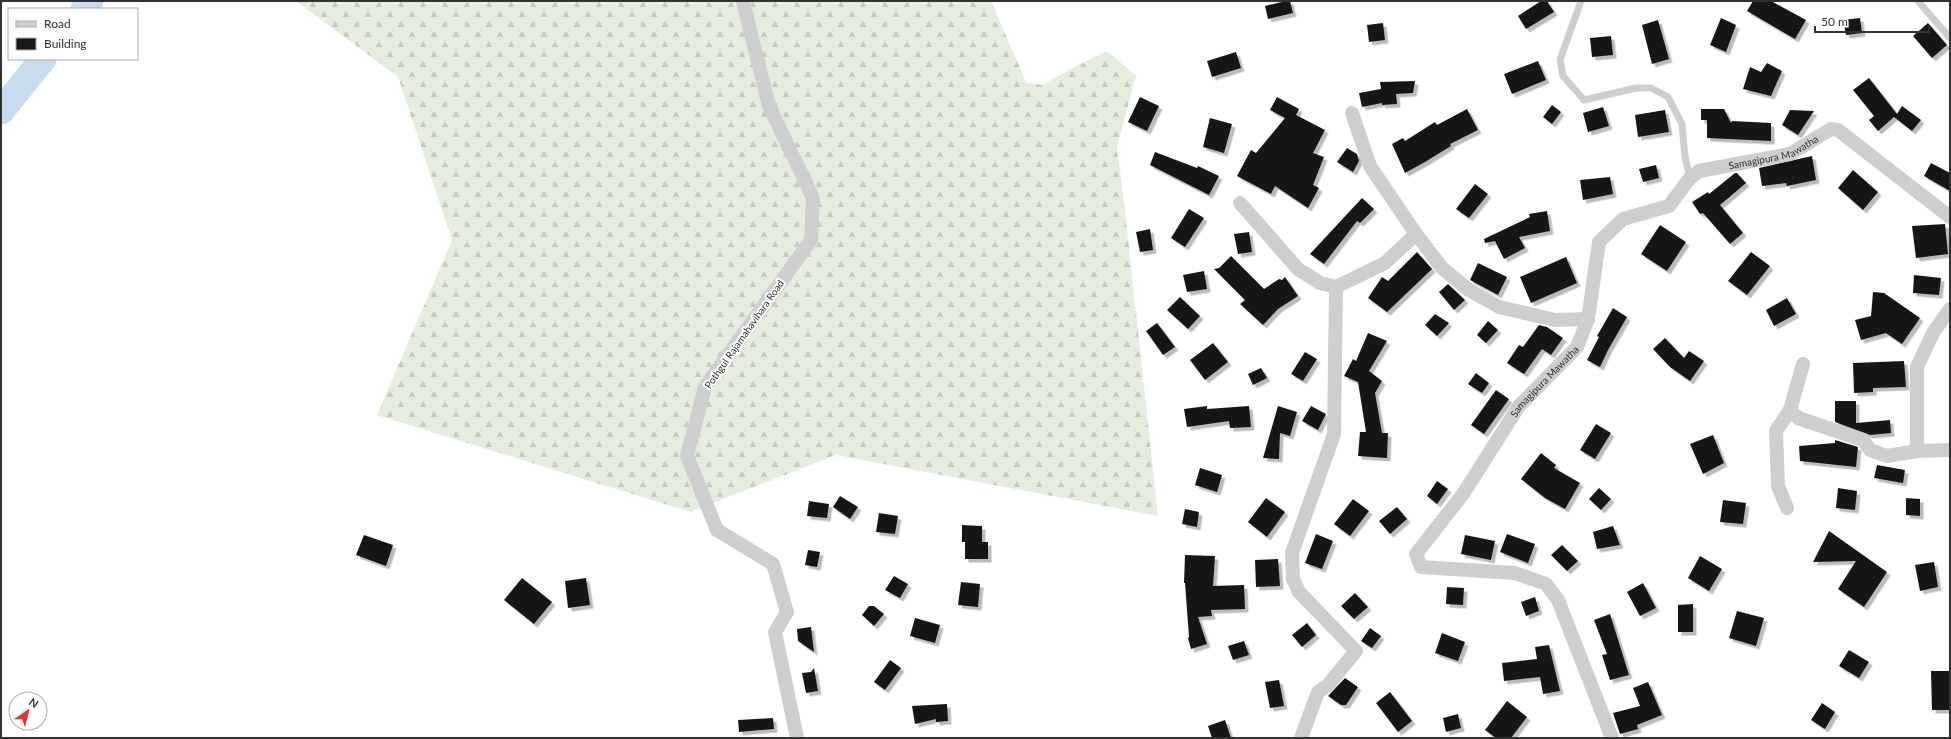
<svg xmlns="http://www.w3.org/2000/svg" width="1951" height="739" font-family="Lato,sans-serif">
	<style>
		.forest { fill: url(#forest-firs) }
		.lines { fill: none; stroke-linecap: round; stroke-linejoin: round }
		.river { stroke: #caddee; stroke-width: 27 }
		.building { fill: #181818; filter: url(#shadow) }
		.service { stroke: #cecece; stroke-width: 7 }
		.minor { stroke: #cecece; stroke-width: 14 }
		.labels { text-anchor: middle; stroke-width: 4; stroke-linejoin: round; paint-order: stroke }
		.street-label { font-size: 10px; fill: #313131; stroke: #fff }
	</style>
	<defs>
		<pattern id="forest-firs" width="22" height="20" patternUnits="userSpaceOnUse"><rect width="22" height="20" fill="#e5eede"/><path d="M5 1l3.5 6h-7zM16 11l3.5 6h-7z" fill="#c5cdbf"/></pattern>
		<filter id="shadow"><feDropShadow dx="3.5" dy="3.5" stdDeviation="0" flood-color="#0004"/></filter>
	</defs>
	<rect width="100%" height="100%" fill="#fff"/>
	<path class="forest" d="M 296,1 L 991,1 L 1026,82 L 1042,85 L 1074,67 L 1107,51 L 1136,76 L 1117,147 L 1125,210 L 1158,516 L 836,455 L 690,512 L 377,415 L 452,240 L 398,77 Z"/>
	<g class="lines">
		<path class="river" d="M 84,9 L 90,1
			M 1,111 L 43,59"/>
	</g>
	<path class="building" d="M 1286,1 L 1290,1 L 1293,13 L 1268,19 L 1265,6 Z
		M 1541,1 L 1547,1 L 1554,12 L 1526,29 L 1518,16 Z
		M 1753,1 L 1771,1 L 1806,20 L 1795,39 L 1747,11 Z
		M 1721,18 L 1736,25 L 1726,52 L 1710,45 Z
		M 1860,18 L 1862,33 L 1846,35 L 1843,20 Z
		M 1658,20 L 1669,59 L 1652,64 L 1642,25 Z
		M 1383,23 L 1385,40 L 1369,42 L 1367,25 Z
		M 1928,23 L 1947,45 L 1932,58 L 1913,36 Z
		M 1611,36 L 1613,55 L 1592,57 L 1590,38 Z
		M 1236,52 L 1241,68 L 1212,77 L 1207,61 Z
		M 1538,61 L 1546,80 L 1512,94 L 1504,74 Z
		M 1767,63 L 1782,71 L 1771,96 L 1743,89 L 1750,67 L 1761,72 Z
		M 1869,78 L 1897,114 L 1902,106 L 1921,120 L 1912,131 L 1894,117 L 1878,131 L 1869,120 L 1874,116 L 1853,90 Z
		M 1415,81 L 1413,93 L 1396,94 L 1397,104 L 1382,105 L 1382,103 L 1362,107 L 1359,93 L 1381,89 L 1380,82 Z
		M 1140,97 L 1159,106 L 1147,131 L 1128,122 Z
		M 1277,97 L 1299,109 L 1296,115 L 1325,130 L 1313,153 L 1324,157 L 1313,185 L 1319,188 L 1308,208 L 1275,186 L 1271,194 L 1237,176 L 1251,150 L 1256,153 L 1285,118 L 1270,110 Z
		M 1552,105 L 1561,112 L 1552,124 L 1543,117 Z
		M 1603,107 L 1609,126 L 1588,132 L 1583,113 Z
		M 1467,109 L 1478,130 L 1450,144 L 1451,146 L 1425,162 L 1405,173 L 1392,144 L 1403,138 L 1405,141 L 1435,122 L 1437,125 Z
		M 1701,109 L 1724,109 L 1731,123 L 1732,121 L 1771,123 L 1771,141 L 1707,138 L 1707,120 L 1701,120 Z
		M 1665,110 L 1669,132 L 1638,137 L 1635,115 Z
		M 1790,110 L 1814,111 L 1798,135 L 1782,125 Z
		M 1210,118 L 1232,124 L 1224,153 L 1203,147 Z
		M 1347,148 L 1357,154 L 1359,161 L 1353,172 L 1337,162 Z
		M 1155,152 L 1197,168 L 1198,166 L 1219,176 L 1209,195 L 1150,165 Z
		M 1812,156 L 1816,180 L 1787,186 L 1786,183 L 1762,186 L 1759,168 Z
		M 1931,163 L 1950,173 L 1950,191 L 1924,176 Z
		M 1656,165 L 1659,178 L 1643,182 L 1639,169 Z
		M 1853,170 L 1878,192 L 1863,210 L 1838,188 Z
		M 1735,173 L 1737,173 L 1746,183 L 1720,205 L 1743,233 L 1730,244 L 1703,213 L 1700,214 L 1692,202 L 1708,192 L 1709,194 Z
		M 1610,177 L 1613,194 L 1583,200 L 1580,180 Z
		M 1475,184 L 1488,194 L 1469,218 L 1456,209 Z
		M 1362,198 L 1374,209 L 1360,223 L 1357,221 L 1324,264 L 1310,254 Z
		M 1189,209 L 1204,218 L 1185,247 L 1171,238 Z
		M 1547,211 L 1550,231 L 1519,237 L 1525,248 L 1504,259 L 1495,241 L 1485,243 L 1484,239 L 1530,217 L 1529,214 Z
		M 1945,224 L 1948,254 L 1916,258 L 1912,226 Z
		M 1660,225 L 1686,242 L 1667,271 L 1641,254 Z
		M 1150,229 L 1153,250 L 1140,252 L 1136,232 Z
		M 1249,232 L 1252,252 L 1238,254 L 1234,234 Z
		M 1417,252 L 1432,269 L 1387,312 L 1368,298 L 1382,277 L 1388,281 Z
		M 1751,252 L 1770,266 L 1747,295 L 1728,281 Z
		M 1231,256 L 1264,289 L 1279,279 L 1282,280 L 1285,277 L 1298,296 L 1278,309 L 1263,325 L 1240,304 L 1245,300 L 1214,269 L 1219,268 Z
		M 1566,257 L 1577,283 L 1531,303 L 1520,277 Z
		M 1478,263 L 1507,277 L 1498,295 L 1470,280 Z
		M 1204,271 L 1207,289 L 1187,292 L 1183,275 Z
		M 1914,275 L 1941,278 L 1939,295 L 1913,293 Z
		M 1448,284 L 1465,300 L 1454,310 L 1439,292 Z
		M 1873,292 L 1884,293 L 1920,318 L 1902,344 L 1886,333 L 1861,340 L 1855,320 L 1871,316 Z
		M 1180,297 L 1200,316 L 1188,329 L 1167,310 Z
		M 1787,298 L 1796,314 L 1774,326 L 1766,310 Z
		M 1613,308 L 1627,317 L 1608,350 L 1600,367 L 1587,360 L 1599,337 L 1597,336 Z
		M 1435,314 L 1449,323 L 1437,336 L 1425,325 Z
		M 1488,321 L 1498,330 L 1486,343 L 1477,335 Z
		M 1157,323 L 1175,347 L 1163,355 L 1146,331 Z
		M 1539,325 L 1547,327 L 1563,338 L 1551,355 L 1542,349 L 1524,374 L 1507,363 L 1519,345 L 1523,347 Z
		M 1368,333 L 1387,341 L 1369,371 L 1382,381 L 1375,393 L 1382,433 L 1388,433 L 1387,458 L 1358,456 L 1360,432 L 1366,432 L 1358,382 L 1344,376 L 1353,359 L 1356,361 Z
		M 1665,338 L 1684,358 L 1689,351 L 1704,361 L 1690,381 L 1670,367 L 1653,349 Z
		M 1213,343 L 1228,362 L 1205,380 L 1190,360 Z
		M 1305,352 L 1317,359 L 1303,381 L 1291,374 Z
		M 1904,361 L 1906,387 L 1873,388 L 1873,392 L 1854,393 L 1853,363 Z
		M 1261,368 L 1267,378 L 1253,385 L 1248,374 Z
		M 1476,373 L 1489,383 L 1482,393 L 1468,384 Z
		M 1496,390 L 1509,399 L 1484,434 L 1471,425 Z
		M 1835,401 L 1856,401 L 1856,423 L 1890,420 L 1891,433 L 1870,435 L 1835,422 Z
		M 1207,406 L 1207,409 L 1249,406 L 1251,427 L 1230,428 L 1229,421 L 1187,427 L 1184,409 Z
		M 1278,406 L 1297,412 L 1290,436 L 1280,433 L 1279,459 L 1263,458 Z
		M 1311,406 L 1326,414 L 1318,430 L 1302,421 Z
		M 1596,424 L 1611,433 L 1595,459 L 1580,450 Z
		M 1713,435 L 1724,463 L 1703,474 L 1690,444 Z
		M 1835,440 L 1858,447 L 1856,467 L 1800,461 L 1799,446 L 1835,443 Z
		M 1541,453 L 1556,465 L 1554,468 L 1580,483 L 1565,509 L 1545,498 L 1521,479 Z
		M 1877,465 L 1905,470 L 1903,483 L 1874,478 Z
		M 1200,468 L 1222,475 L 1217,492 L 1195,485 Z
		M 1437,481 L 1448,489 L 1437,504 L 1427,496 Z
		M 1599,488 L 1611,499 L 1601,510 L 1589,499 Z
		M 1838,488 L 1857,491 L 1855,510 L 1836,508 Z
		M 840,496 L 858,507 L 850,519 L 833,507 Z
		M 1266,498 L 1285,512 L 1267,537 L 1248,522 Z
		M 1906,498 L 1920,499 L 1920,516 L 1906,515 Z
		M 1353,499 L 1369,511 L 1350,536 L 1334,524 Z
		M 1723,500 L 1746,503 L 1743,524 L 1720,522 Z
		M 809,501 L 829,504 L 827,518 L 807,516 Z
		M 1397,507 L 1407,519 L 1390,534 L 1379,521 Z
		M 1185,509 L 1199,512 L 1197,527 L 1182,524 Z
		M 879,513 L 898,516 L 895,534 L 876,532 Z
		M 962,525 L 982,526 L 982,542 L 988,542 L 988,559 L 965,559 L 965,542 L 962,542 Z
		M 1613,526 L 1620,545 L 1597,549 L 1593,532 Z
		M 1829,531 L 1887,572 L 1864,607 L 1838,589 L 1856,561 L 1813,562 Z
		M 1316,534 L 1333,541 L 1322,569 L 1305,563 Z
		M 1507,534 L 1535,544 L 1528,563 L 1500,552 Z
		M 364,535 L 393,545 L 386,566 L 356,555 Z
		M 1465,535 L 1495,541 L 1491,560 L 1461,554 Z
		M 1562,545 L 1578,561 L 1567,571 L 1551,555 Z
		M 808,550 L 820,552 L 817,567 L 805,565 Z
		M 1185,555 L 1215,556 L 1213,586 L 1244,585 L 1245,609 L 1211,610 L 1212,616 L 1198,617 L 1207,644 L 1191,649 L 1188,638 L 1189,637 L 1185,583 L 1184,583 Z
		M 1700,556 L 1722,569 L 1709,591 L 1688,578 Z
		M 1278,559 L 1280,586 L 1256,587 L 1255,560 Z
		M 1934,562 L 1938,587 L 1920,591 L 1915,565 Z
		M 894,576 L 908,584 L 900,598 L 885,590 Z
		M 522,578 L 552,602 L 534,624 L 504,600 Z
		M 586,578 L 590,605 L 568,608 L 565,581 Z
		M 961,582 L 980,584 L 978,607 L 958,605 Z
		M 1643,583 L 1656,608 L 1640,616 L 1627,592 Z
		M 1447,587 L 1464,588 L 1463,605 L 1446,604 Z
		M 1355,593 L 1368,607 L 1354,619 L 1341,606 Z
		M 1535,597 L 1539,611 L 1526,616 L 1521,602 Z
		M 1693,604 L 1693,632 L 1678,632 L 1678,605 Z
		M 869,606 L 874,606 L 884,614 L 874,626 L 862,615 Z
		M 1737,611 L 1764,618 L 1756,646 L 1729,638 Z
		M 1610,614 L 1629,675 L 1610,680 L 1602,655 L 1607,654 L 1594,620 Z
		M 915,618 L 940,625 L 935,643 L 910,636 Z
		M 1307,623 L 1316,635 L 1302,647 L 1292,635 Z
		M 811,627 L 814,652 L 798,641 L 797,629 Z
		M 1370,628 L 1381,636 L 1372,648 L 1361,641 Z
		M 1442,633 L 1465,642 L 1458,661 L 1435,653 Z
		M 1244,641 L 1249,655 L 1233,660 L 1228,646 Z
		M 1549,645 L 1560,691 L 1543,694 L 1540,677 L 1504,681 L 1502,663 L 1537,659 L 1535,647 Z
		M 1849,650 L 1869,662 L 1859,678 L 1839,666 Z
		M 890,660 L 901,668 L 885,690 L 874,682 Z
		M 814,668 L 818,691 L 806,693 L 802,673 L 811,672 Z
		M 1931,671 L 1950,671 L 1950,710 L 1932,710 Z
		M 1345,678 L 1358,687 L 1346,705 L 1341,705 L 1328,696 Z
		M 1279,680 L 1284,706 L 1270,708 L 1265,682 Z
		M 1648,682 L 1662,715 L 1637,725 L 1638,729 L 1620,734 L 1613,713 L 1640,706 L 1633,688 Z
		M 1390,692 L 1412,721 L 1398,732 L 1376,703 Z
		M 1507,701 L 1527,717 L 1511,738 L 1496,738 L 1485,730 Z
		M 1822,703 L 1835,712 L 1825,729 L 1811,720 Z
		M 947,704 L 948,721 L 936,722 L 936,719 L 915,724 L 912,706 Z
		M 1458,714 L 1461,728 L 1446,732 L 1443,718 Z
		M 773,718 L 774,729 L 739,732 L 738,720 Z
		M 1225,720 L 1231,738 L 1212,738 L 1208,726 Z"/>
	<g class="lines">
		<path class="service" d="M 1581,1 L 1560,60 L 1563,76 L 1584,100 L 1636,88 L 1651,88 L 1668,97 L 1682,124 L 1685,157 L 1690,178
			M 1918,1 L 1950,38"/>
		<g class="minor">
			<path d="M 743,1 L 769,106 L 813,198 L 811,240 L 705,387 L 687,456 L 717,530 L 773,564 L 787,612 L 775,632 L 797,738"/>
			<path d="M 1352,113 L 1370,166 L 1416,234 L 1442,268 L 1469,290 L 1499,307 L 1555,320 L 1588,319"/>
			<path d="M 1240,203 L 1298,269 L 1320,283 L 1336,287 L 1385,263 L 1416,234"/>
			<path d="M 1790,410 L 1798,418 L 1863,440 L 1870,450 L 1887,456 L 1917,451 L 1950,450"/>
			<path d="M 1917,451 L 1917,367 L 1933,333 L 1950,309"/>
			<path d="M 1787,508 L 1778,486 L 1776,431 L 1790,410 L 1803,364"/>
			<path d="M 1301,738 L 1318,692 L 1328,685 L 1356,651 L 1299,592 L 1293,579 L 1292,553 L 1334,434 L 1336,287"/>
			<path id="s1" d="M 1612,738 L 1558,600 L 1546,584 L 1515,573 L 1421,567 L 1416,554 L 1463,494 L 1519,406 L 1577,347 L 1588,319 L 1599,242 L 1623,219 L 1669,206 L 1690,178 L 1699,171 L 1790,154 L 1831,129 L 1838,130 L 1950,217"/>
		</g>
	</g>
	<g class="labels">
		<g class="street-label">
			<text dy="4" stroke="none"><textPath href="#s1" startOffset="885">Samagipura Mawatha</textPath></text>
			<text transform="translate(744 334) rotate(-55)" y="4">Pothgul Rajamahavihara Road</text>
			<text dy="4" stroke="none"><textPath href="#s1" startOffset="525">Samagipura Mawatha</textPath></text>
		</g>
	</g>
	<rect width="1951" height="739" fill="none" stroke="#313131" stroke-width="4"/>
	<rect x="8" y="8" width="130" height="52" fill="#ffffff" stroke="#adadad"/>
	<rect x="16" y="21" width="20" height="6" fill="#cecece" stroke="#adadad"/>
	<text x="44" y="28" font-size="12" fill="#313131">Road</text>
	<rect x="16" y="38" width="20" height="12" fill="#181818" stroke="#adadad"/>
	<text x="44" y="48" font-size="12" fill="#313131">Building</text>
	<g transform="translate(28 711) rotate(35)"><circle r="19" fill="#ffffff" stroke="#adadad"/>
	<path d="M0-3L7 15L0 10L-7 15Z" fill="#ec322e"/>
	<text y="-6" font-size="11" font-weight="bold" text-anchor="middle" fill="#313131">N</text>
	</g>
	<path d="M1815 26v6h114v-6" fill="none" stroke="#313131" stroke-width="2"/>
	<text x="1821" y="26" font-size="12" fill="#313131" stroke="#ffffff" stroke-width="3" paint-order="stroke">50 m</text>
</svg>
